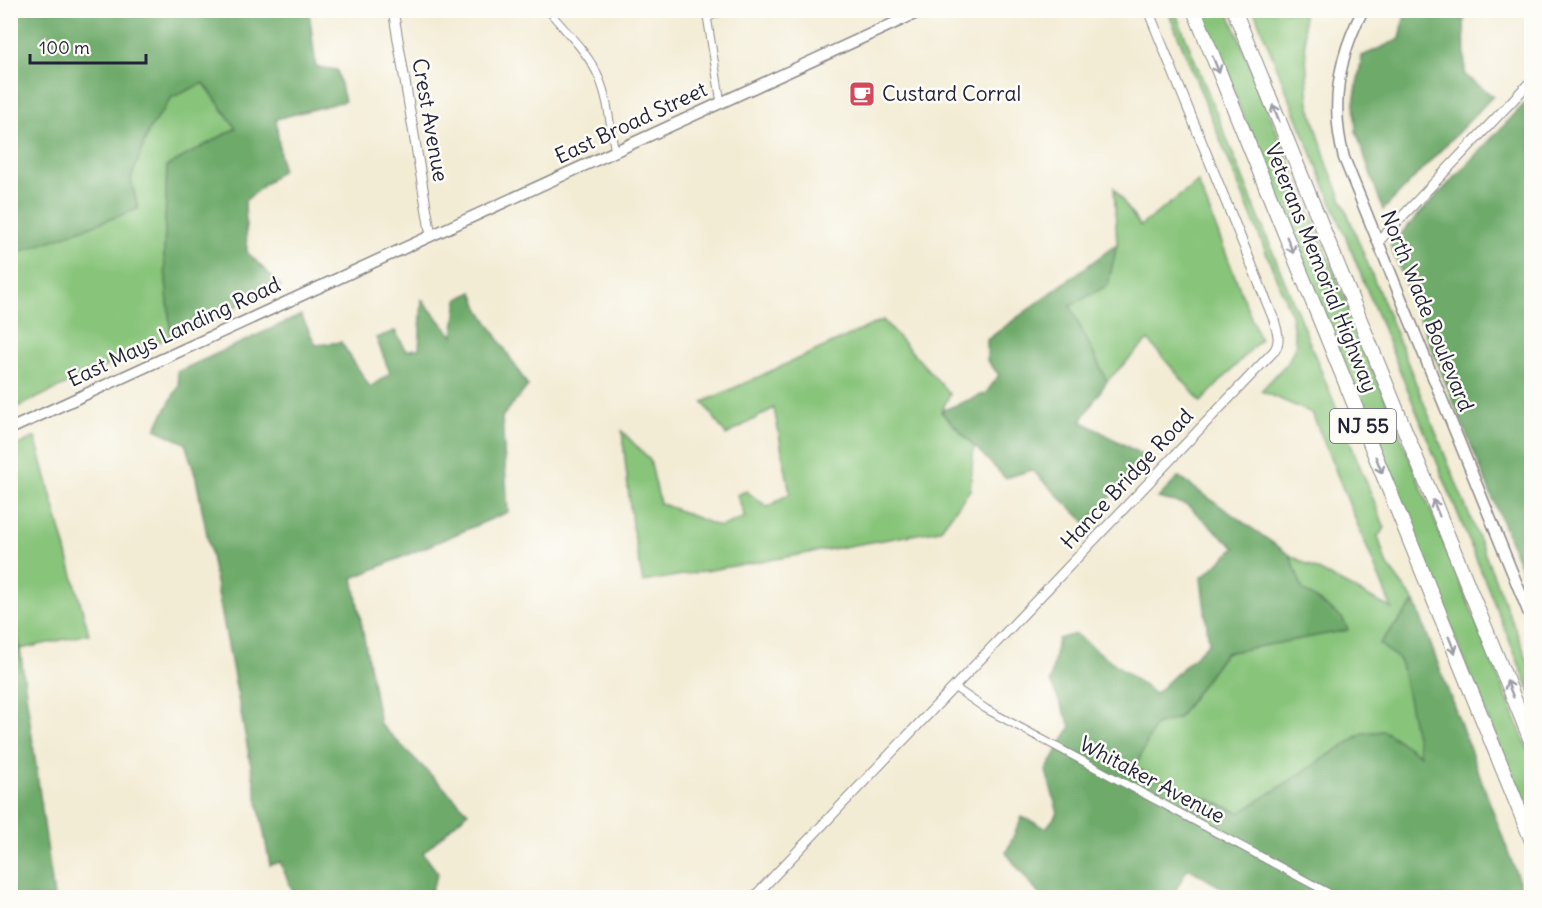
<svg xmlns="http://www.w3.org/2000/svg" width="1542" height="908" font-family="Delius,sans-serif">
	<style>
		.green { fill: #88c47a; stroke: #55735a; stroke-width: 1.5 }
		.forest { fill: #6eaa6a; stroke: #486652; stroke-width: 1.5 }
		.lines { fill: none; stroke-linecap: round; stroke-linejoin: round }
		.minor-casing { stroke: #8a8788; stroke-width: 9 }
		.tertiary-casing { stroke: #8a8788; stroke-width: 11 }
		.secondary-casing { stroke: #8a8788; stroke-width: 13 }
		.primary-casing { stroke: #8a8788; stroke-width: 13 }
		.motorway-casing { stroke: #8a8788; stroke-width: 16 }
		.minor { stroke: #fff; stroke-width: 7 }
		.tertiary { stroke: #fff; stroke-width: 9 }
		.secondary { stroke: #fff; stroke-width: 10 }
		.primary { stroke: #fff; stroke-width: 10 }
		.motorway { stroke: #fff; stroke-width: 14 }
		.oneway { stroke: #9c9ca7 }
		.labels { text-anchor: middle; stroke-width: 5; stroke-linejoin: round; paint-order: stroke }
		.shield { fill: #fdfcf7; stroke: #646373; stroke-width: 1.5 }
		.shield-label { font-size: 20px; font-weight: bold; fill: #22223b }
		.poi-label { font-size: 21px; fill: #22223b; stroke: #fdfcf7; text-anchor: start }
		.street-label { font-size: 21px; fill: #22223b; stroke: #fdfcf7 }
	</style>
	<rect width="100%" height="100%" fill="#fdfcf7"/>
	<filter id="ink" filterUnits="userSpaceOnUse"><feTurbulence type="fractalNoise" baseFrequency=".0167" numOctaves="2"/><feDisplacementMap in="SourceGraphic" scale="12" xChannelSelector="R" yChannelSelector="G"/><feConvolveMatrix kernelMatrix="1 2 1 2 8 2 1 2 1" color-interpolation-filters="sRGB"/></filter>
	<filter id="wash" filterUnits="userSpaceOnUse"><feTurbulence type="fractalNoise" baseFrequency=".008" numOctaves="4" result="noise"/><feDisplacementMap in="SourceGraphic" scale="24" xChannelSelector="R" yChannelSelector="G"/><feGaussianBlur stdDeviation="1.35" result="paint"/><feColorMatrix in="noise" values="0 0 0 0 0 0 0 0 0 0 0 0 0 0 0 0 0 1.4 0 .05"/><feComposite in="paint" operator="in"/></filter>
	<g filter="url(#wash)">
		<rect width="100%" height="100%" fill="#f3ecd5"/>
		<path class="green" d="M 1168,11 L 1175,11 L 1385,528 L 1378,536 L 1386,563 L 1415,602 L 1379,644 L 1400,660 L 1421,755 L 1384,731 L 1363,733 L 1240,813 L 1135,768 L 1155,725 L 1178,718 L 1225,653 L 1348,630 L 1342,618 L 1303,590 L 1290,555 L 1392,609 L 1312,413 L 1261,391 L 1288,362 L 1296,345 L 1291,314 Z
			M 1201,11 L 1228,11 L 1531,757 L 1531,825 Z
			M 1254,11 L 1303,11 L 1309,103 L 1327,163 L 1531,668 L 1531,694 Z
			M 204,83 L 236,128 L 167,167 L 164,257 L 171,336 L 11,410 L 10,248 L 12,255 L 131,179 L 149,130 L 172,97 Z
			M 1198,182 L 1260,340 L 1201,402 L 1148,340 L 1107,381 L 1070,306 L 1108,285 L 1117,244 L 1114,188 L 1140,226 Z
			M 883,320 L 950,394 L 941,412 L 974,446 L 970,490 L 940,530 L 643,582 L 632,525 L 622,431 L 650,460 L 660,503 L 720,527 L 745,517 L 737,495 L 746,491 L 768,507 L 790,493 L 774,408 L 726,435 L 703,402 Z
			M 35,437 L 89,634 L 20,649 L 11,594 L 11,448 Z"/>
		<path class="forest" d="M 10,11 L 309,11 L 316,67 L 337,70 L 345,101 L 276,119 L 282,170 L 245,201 L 247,252 L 281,286 L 171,336 L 164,257 L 167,166 L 236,128 L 204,83 L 172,97 L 149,130 L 131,179 L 138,209 L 12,255 Z
			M 1404,11 L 1464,11 L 1465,75 L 1493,96 L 1383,210 L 1356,131 L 1354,103 L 1362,56 L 1400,39 L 1405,14 Z
			M 1531,97 L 1532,376 L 1527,421 L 1532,428 L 1531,593 L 1390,245 Z
			M 1117,244 L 1108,285 L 1070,306 L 1107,381 L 1081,421 L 1148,458 L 1086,523 L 1032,470 L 1005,478 L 941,411 L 986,393 L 999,375 L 987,360 L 987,340 Z
			M 473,292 L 479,308 L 528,386 L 502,417 L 508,512 L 353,578 L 380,724 L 468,812 L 423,853 L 438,873 L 429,897 L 295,897 L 280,862 L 270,865 L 196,478 L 185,443 L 155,429 L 179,385 L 177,372 L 301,315 L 316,345 L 341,342 L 370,387 L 390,373 L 376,338 L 395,331 L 406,350 L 419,349 L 422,300 L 453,336 L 458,299 Z
			M 1179,477 L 1290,555 L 1303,590 L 1342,618 L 1348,630 L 1225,653 L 1178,718 L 1155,725 L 1135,768 L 1240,813 L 1363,733 L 1384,731 L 1420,755 L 1400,660 L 1379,644 L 1415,602 L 1525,897 L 1234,897 L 1231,893 L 1188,868 L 1172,897 L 1041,897 L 1006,853 L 1022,817 L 1046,828 L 1058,813 L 1046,771 L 1071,726 L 1050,682 L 1058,639 L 1075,634 L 1155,694 L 1209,643 L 1201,578 L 1235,548 L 1187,505 L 1158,498 Z
			M 11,594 L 20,649 L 54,897 L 11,897 Z"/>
	</g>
	<g filter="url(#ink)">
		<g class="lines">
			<defs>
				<path id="minor" d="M 548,10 C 565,31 589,53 599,78 C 609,101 610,128 615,152
					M 706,10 L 721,103
					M 707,18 L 725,10
					M 954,687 L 986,709 L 1338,898"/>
				<path id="tertiary" d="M 393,10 L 431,236
					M 1378,242 L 1532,80
					M 753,898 L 1275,350 C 1281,340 1277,331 1274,320 L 1148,10"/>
				<path id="secondary" d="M 1363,10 C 1338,57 1330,106 1344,158 L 1532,621"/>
				<path id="primary" d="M 10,429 L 923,10"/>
				<path id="motorway" d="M 1194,10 L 1532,841
					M 1234,10 L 1532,743"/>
			</defs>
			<use href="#minor" class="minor-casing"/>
			<use href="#tertiary" class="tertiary-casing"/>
			<use href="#secondary" class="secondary-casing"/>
			<use href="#primary" class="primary-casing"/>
			<use href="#motorway" class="motorway-casing"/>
			<use href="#minor" class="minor"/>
			<use href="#tertiary" class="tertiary"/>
			<use href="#secondary" class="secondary"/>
			<use href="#primary" class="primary"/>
			<use href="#motorway" class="motorway"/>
		</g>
		<defs><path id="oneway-shaft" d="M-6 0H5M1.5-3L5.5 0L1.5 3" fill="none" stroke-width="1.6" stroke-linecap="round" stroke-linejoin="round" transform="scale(1.5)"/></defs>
		<g class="oneway">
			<use href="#oneway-shaft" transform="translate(1216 65) rotate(68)"/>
			<use href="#oneway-shaft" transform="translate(1276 113) rotate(-112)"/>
			<use href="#oneway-shaft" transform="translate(1290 245) rotate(68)"/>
			<use href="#oneway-shaft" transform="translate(1379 465) rotate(68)"/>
			<use href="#oneway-shaft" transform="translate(1436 508) rotate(-112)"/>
			<use href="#oneway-shaft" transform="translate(1452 645) rotate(68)"/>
			<use href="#oneway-shaft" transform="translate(1510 689) rotate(-112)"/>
		</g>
	</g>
	<defs>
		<symbol id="cafe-square" viewBox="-11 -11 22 22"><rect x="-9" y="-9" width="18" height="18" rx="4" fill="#d1495b" stroke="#fdfcf7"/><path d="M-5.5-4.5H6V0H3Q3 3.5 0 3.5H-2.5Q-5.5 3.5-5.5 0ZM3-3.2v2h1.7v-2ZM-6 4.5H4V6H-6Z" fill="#fff"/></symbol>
	</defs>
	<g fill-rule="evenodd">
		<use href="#cafe-square" x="847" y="79" width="30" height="30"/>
	</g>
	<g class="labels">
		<rect class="shield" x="1330" y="409" width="66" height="34" rx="4.5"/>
		<g class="shield-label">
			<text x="1363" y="433">NJ 55</text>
		</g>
		<g class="poi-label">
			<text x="882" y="101">Custard Corral</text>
		</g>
		<g class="street-label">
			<text transform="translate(430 120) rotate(80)" y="7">Crest Avenue</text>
			<text transform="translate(631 123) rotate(-25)" y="7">East Broad Street</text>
			<text transform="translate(1321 268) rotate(68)" y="7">Veterans Memorial Highway</text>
			<text transform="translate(1427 311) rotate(68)" y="7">North Wade Boulevard</text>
			<text transform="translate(174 332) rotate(-25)" y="7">East Mays Landing Road</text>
			<text transform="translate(1127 479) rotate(-47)" y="7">Hance Bridge Road</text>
			<text transform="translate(1152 780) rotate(28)" y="7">Whitaker Avenue</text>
		</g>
	</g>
	<rect width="1542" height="908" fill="none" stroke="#fdfcf7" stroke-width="36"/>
	<path d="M30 54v9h116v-9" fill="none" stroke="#22223b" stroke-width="3"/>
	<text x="39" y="54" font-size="18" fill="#22223b" stroke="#fdfcf7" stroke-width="4.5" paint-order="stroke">100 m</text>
</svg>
